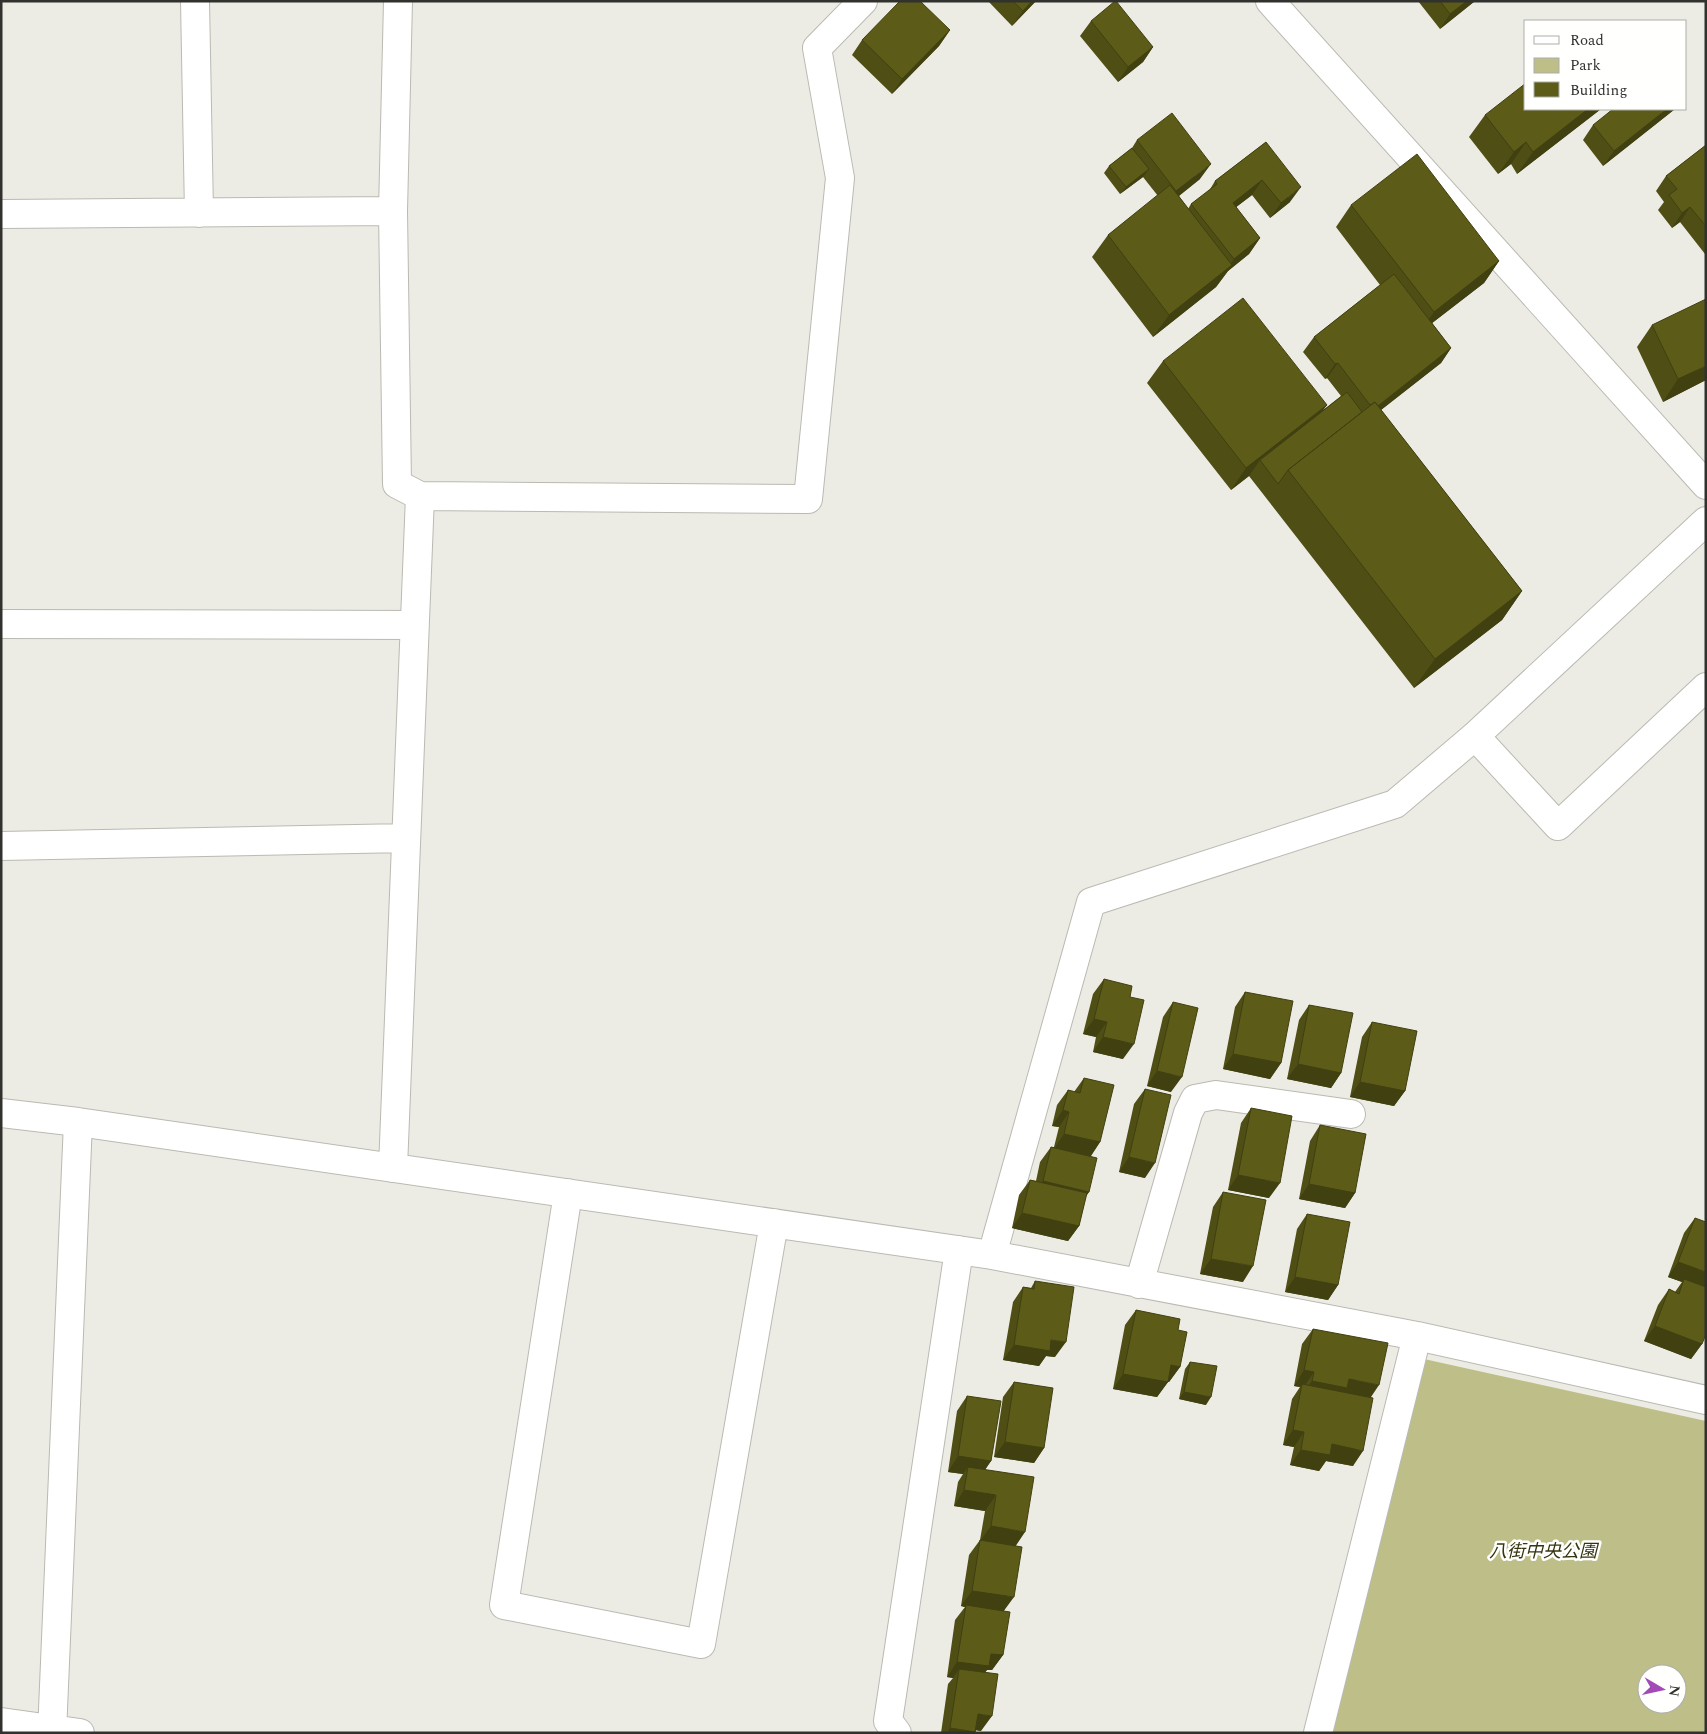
<svg xmlns="http://www.w3.org/2000/svg" width="1707" height="1734" font-family="Spectral,'Noto Sans JP',serif">
	<style>
		.green { fill: #bebf88; fill-rule: evenodd }
		.lines { fill: none; stroke-linecap: round; stroke-linejoin: round }
		.street-casing { stroke: #babab3; stroke-width: 30 }
		.secondary-casing { stroke: #babab3; stroke-width: 30 }
		.street { stroke: #fff; stroke-width: 28 }
		.secondary { stroke: #fff; stroke-width: 28 }
		.wall { fill: #4f4e15 }
		.shaded-wall { fill: #404011 }
		.building { fill: #5c5b18; stroke: #404011 }
		.labels { text-anchor: middle; stroke-width: 5; stroke-linejoin: round; paint-order: stroke }
		.park-label { font-size: 18px; font-style: italic; fill: #363510; stroke: #fffffe }
	</style>
	<rect width="100%" height="100%" fill="#ecece5"/>
	<path class="green" d="M 1424,1359 L 1706,1421 L 1706,1733 L 1331,1733 ZM 1647,1674 L 1677,1674 L 1677,1704 L 1647,1704 Z"/>
	<g class="lines">
		<defs>
			<path id="street" d="M 195,1 L 199,213
				M 393,211 L 397,484 L 420,496
				M 1,214 L 393,211 L 398,1
				M 1,624 L 414,625
				M 1475,736 L 1558,826 L 1706,687
				M 1,846 L 406,838
				M 1,1113 L 78,1122 L 992,1255 L 1417,1336 L 1706,1400
				M 393,1168 L 420,496 L 808,499 L 840,178 L 817,48 L 863,1
				M 568,1193 L 504,1605 L 701,1644 L 774,1223
				M 992,1255 L 1091,902 L 1395,804 L 1475,736 L 1706,521
				M 1139,1284 L 1188,1113 L 1195,1099 L 1216,1095 L 1351,1114
				M 1,1722 L 80,1733
				M 52,1733 L 78,1122
				M 897,1733 L 888,1721 L 959,1250
				M 1318,1733 L 1417,1336"/>
			<path id="secondary" d="M 1270,1 L 1706,485"/>
		</defs>
		<use href="#street" class="street-casing"/>
		<use href="#secondary" class="secondary-casing"/>
		<use href="#street" class="street"/>
		<use href="#secondary" class="secondary"/>
	</g>
	<path class="wall" d="M 988,1 L 1036,1 L 1012,26 Z
		M 1418,1 L 1475,1 L 1440,29 Z
		M 1091,21 L 1153,47 L 1143,62 L 1118,82 L 1080,36 Z
		M 950,30 L 939,46 L 892,94 L 852,55 L 862,40 Z
		M 1526,109 L 1601,109 L 1517,174 L 1511,164 L 1498,174 L 1469,137 L 1485,115 Z
		M 1675,109 L 1603,166 L 1583,140 L 1593,125 Z
		M 1137,140 L 1200,179 L 1179,196 L 1188,209 L 1191,204 L 1209,191 L 1215,181 L 1266,142 L 1290,202 L 1270,218 L 1252,195 L 1236,207 L 1260,238 L 1249,254 L 1228,271 L 1216,287 L 1153,337 L 1092,257 L 1108,235 L 1158,196 L 1143,177 L 1120,194 L 1104,173 L 1109,166 L 1132,148 Z
		M 1706,145 L 1706,254 L 1705,254 L 1680,222 L 1672,228 L 1658,210 L 1664,202 L 1656,191 L 1666,176 Z
		M 1351,205 L 1499,261 L 1484,283 L 1432,323 L 1451,348 L 1441,363 L 1381,410 L 1522,591 L 1502,620 L 1414,688 L 1249,476 L 1231,490 L 1147,383 L 1163,361 L 1327,405 L 1322,411 L 1341,396 L 1327,378 L 1325,379 L 1303,352 L 1314,337 L 1380,285 L 1336,227 Z
		M 1652,325 L 1706,380 L 1663,402 L 1637,347 Z
		M 1104,979 L 1130,997 L 1123,1059 L 1093,1052 L 1096,1037 L 1083,1034 L 1093,994 Z
		M 1245,992 L 1281,1063 L 1270,1079 L 1223,1069 L 1235,1007 Z
		M 1173,1002 L 1171,1092 L 1147,1086 L 1163,1017 Z
		M 1309,1005 L 1341,1073 L 1331,1088 L 1287,1079 L 1299,1020 Z
		M 1372,1022 L 1405,1091 L 1394,1106 L 1350,1097 L 1362,1037 Z
		M 1084,1078 L 1100,1142 L 1091,1156 L 1089,1192 L 1086,1196 L 1079,1226 L 1068,1241 L 1012,1228 L 1019,1195 L 1030,1180 L 1036,1181 L 1040,1162 L 1051,1147 L 1054,1147 L 1059,1127 L 1052,1126 L 1057,1105 L 1068,1090 L 1074,1092 Z
		M 1145,1089 L 1145,1178 L 1119,1172 L 1134,1104 Z
		M 1251,1108 L 1269,1198 L 1228,1190 L 1241,1123 Z
		M 1320,1125 L 1355,1193 L 1345,1208 L 1299,1199 L 1310,1141 Z
		M 1223,1192 L 1243,1282 L 1200,1274 L 1213,1207 Z
		M 1307,1214 L 1338,1285 L 1328,1300 L 1285,1292 L 1297,1229 Z
		M 1695,1218 L 1702,1344 L 1691,1359 L 1644,1341 L 1658,1305 L 1669,1289 L 1675,1292 L 1682,1282 L 1668,1277 L 1684,1233 Z
		M 1035,1281 L 1055,1357 L 1046,1356 L 1039,1366 L 1003,1360 L 1013,1302 L 1023,1287 L 1031,1288 Z
		M 1136,1310 L 1178,1330 L 1180,1367 L 1169,1382 L 1168,1382 L 1157,1397 L 1113,1389 L 1125,1325 Z
		M 1313,1329 L 1371,1397 L 1353,1466 L 1326,1461 L 1319,1471 L 1290,1465 L 1294,1447 L 1283,1445 L 1292,1399 L 1300,1387 L 1294,1386 L 1302,1344 Z
		M 1190,1362 L 1206,1405 L 1179,1399 L 1185,1369 Z
		M 1014,1382 L 1044,1448 L 1034,1463 L 994,1457 L 1003,1397 Z
		M 967,1396 L 991,1461 L 985,1469 L 1016,1546 L 1004,1611 L 1003,1655 L 992,1670 L 987,1670 L 985,1672 L 981,1731 L 976,1730 L 975,1733 L 941,1733 L 948,1684 L 953,1678 L 947,1677 L 955,1620 L 965,1607 L 961,1606 L 969,1555 L 980,1540 L 985,1511 L 954,1506 L 958,1482 L 963,1474 L 948,1472 L 957,1411 Z"/>
	<path class="shaded-wall" d="M 1032,1 L 1036,1 L 1012,26 L 1023,11 Z
		M 1467,1 L 1475,1 L 1440,29 L 1450,14 Z
		M 950,30 L 939,46 L 892,94 L 902,79 Z
		M 1153,47 L 1143,62 L 1118,82 L 1128,67 Z
		M 1588,109 L 1601,109 L 1517,174 L 1533,152 Z
		M 1667,109 L 1675,109 L 1603,166 L 1614,151 Z
		M 1526,142 L 1511,164 L 1498,174 L 1514,152 Z
		M 1211,164 L 1200,179 L 1166,206 L 1176,191 Z
		M 1149,169 L 1143,177 L 1120,194 L 1126,187 Z
		M 1262,180 L 1252,195 L 1222,218 L 1233,203 Z
		M 1301,187 L 1290,202 L 1270,218 L 1281,203 Z
		M 1690,207 L 1680,222 L 1672,228 L 1682,213 Z
		M 1260,238 L 1249,254 L 1228,271 L 1216,287 L 1153,337 L 1169,315 L 1228,268 L 1234,259 Z
		M 1499,261 L 1484,283 L 1418,334 L 1434,312 Z
		M 1451,348 L 1441,363 L 1363,424 L 1373,409 Z
		M 1338,363 L 1327,378 L 1325,379 L 1335,364 Z
		M 1706,366 L 1706,380 L 1663,402 L 1678,379 Z
		M 1327,405 L 1311,427 L 1260,460 L 1249,476 L 1231,490 L 1246,468 Z
		M 1522,591 L 1502,620 L 1414,688 L 1435,659 Z
		M 1094,1019 L 1107,1022 L 1096,1037 L 1083,1034 Z
		M 1103,1037 L 1134,1044 L 1123,1059 L 1093,1052 Z
		M 1233,1054 L 1281,1063 L 1270,1079 L 1223,1069 Z
		M 1298,1064 L 1341,1073 L 1331,1088 L 1287,1079 Z
		M 1157,1071 L 1182,1077 L 1171,1092 L 1147,1086 Z
		M 1360,1082 L 1405,1091 L 1394,1106 L 1350,1097 Z
		M 1063,1110 L 1069,1112 L 1059,1127 L 1052,1126 Z
		M 1064,1134 L 1100,1142 L 1090,1157 L 1054,1149 Z
		M 1129,1157 L 1155,1163 L 1145,1178 L 1119,1172 Z
		M 1238,1175 L 1280,1183 L 1269,1198 L 1228,1190 Z
		M 1043,1181 L 1089,1192 L 1078,1207 L 1032,1196 Z
		M 1309,1184 L 1355,1193 L 1345,1208 L 1299,1199 Z
		M 1022,1213 L 1079,1226 L 1068,1241 L 1012,1228 Z
		M 1211,1259 L 1253,1266 L 1243,1282 L 1200,1274 Z
		M 1678,1262 L 1706,1272 L 1706,1290 L 1684,1279 L 1682,1282 L 1668,1277 Z
		M 1295,1277 L 1338,1285 L 1328,1300 L 1285,1292 Z
		M 1655,1326 L 1702,1344 L 1691,1359 L 1644,1341 Z
		M 1051,1340 L 1066,1342 L 1055,1357 L 1046,1356 L 1039,1366 L 1003,1360 L 1014,1345 Z
		M 1171,1365 L 1180,1367 L 1169,1382 L 1161,1380 Z
		M 1304,1370 L 1314,1372 L 1303,1388 L 1302,1384 L 1300,1387 L 1294,1386 Z
		M 1123,1374 L 1168,1382 L 1157,1397 L 1113,1389 Z
		M 1349,1379 L 1379,1385 L 1369,1400 L 1302,1396 L 1312,1381 Z
		M 1184,1392 L 1211,1397 L 1206,1405 L 1179,1399 Z
		M 1293,1430 L 1304,1432 L 1294,1447 L 1283,1445 Z
		M 1005,1442 L 1044,1448 L 1034,1463 L 994,1457 Z
		M 1332,1444 L 1363,1451 L 1353,1466 L 1326,1461 L 1319,1471 L 1290,1465 L 1301,1450 Z
		M 958,1456 L 991,1461 L 981,1476 L 968,1467 L 963,1474 L 948,1472 Z
		M 964,1490 L 996,1495 L 985,1511 L 954,1506 Z
		M 991,1526 L 1025,1532 L 1015,1547 L 980,1541 Z
		M 972,1591 L 1014,1597 L 1003,1612 L 966,1605 L 965,1607 L 961,1606 Z
		M 991,1654 L 1003,1655 L 992,1670 L 987,1670 L 978,1681 L 959,1669 L 953,1678 L 947,1677 L 957,1662 Z
		M 978,1714 L 992,1716 L 981,1731 L 967,1729 Z
		M 950,1728 L 975,1732 L 975,1733 L 947,1733 Z"/>
	<path class="building" d="M 900,1 L 920,1 L 950,30 L 902,79 L 862,40 Z
		M 1013,1 L 1032,1 L 1023,11 Z
		M 1115,1 L 1116,1 L 1153,47 L 1128,67 L 1091,21 Z
		M 1440,1 L 1467,1 L 1450,14 Z
		M 1526,83 L 1526,109 L 1588,109 L 1533,152 L 1526,142 L 1514,152 L 1485,115 Z
		M 1613,109 L 1667,109 L 1614,151 L 1593,125 Z
		M 1172,113 L 1211,164 L 1176,191 L 1137,140 Z
		M 1266,142 L 1301,187 L 1281,203 L 1262,180 L 1233,203 L 1260,238 L 1234,259 L 1191,204 L 1217,184 L 1215,181 Z
		M 1706,145 L 1706,226 L 1690,207 L 1682,213 L 1669,195 L 1677,189 L 1666,176 Z
		M 1132,148 L 1149,169 L 1126,187 L 1109,166 Z
		M 1417,154 L 1499,261 L 1434,312 L 1351,205 Z
		M 1170,185 L 1232,265 L 1169,315 L 1108,235 Z
		M 1394,274 L 1451,348 L 1378,406 L 1375,402 L 1370,405 L 1338,363 L 1335,364 L 1314,337 Z
		M 1243,298 L 1327,405 L 1246,468 L 1163,361 Z
		M 1706,299 L 1706,366 L 1678,379 L 1652,325 Z
		M 1347,392 L 1362,412 L 1288,470 L 1278,484 L 1260,460 Z
		M 1375,402 L 1522,591 L 1435,659 L 1288,470 Z
		M 1104,979 L 1132,986 L 1130,997 L 1144,1000 L 1134,1044 L 1103,1037 L 1107,1022 L 1094,1019 Z
		M 1245,992 L 1293,1001 L 1281,1063 L 1233,1054 Z
		M 1173,1002 L 1198,1008 L 1182,1077 L 1157,1071 Z
		M 1309,1005 L 1353,1013 L 1341,1073 L 1298,1064 Z
		M 1372,1022 L 1417,1031 L 1405,1091 L 1360,1082 Z
		M 1084,1078 L 1114,1085 L 1100,1142 L 1064,1134 L 1069,1112 L 1063,1110 L 1068,1090 L 1080,1093 Z
		M 1145,1089 L 1171,1095 L 1155,1163 L 1129,1157 Z
		M 1251,1108 L 1292,1116 L 1280,1183 L 1238,1175 Z
		M 1320,1125 L 1366,1134 L 1355,1193 L 1309,1184 Z
		M 1051,1147 L 1097,1158 L 1089,1192 L 1043,1181 Z
		M 1030,1180 L 1087,1193 L 1079,1226 L 1022,1213 Z
		M 1223,1192 L 1266,1200 L 1253,1266 L 1211,1259 Z
		M 1307,1214 L 1350,1222 L 1338,1285 L 1295,1277 Z
		M 1695,1218 L 1706,1222 L 1706,1272 L 1678,1262 Z
		M 1684,1279 L 1706,1287 L 1706,1334 L 1702,1344 L 1655,1326 L 1669,1289 L 1679,1294 Z
		M 1035,1281 L 1074,1287 L 1066,1342 L 1051,1340 L 1050,1351 L 1014,1345 L 1023,1287 L 1034,1289 Z
		M 1136,1310 L 1180,1319 L 1178,1330 L 1187,1332 L 1180,1367 L 1171,1365 L 1168,1382 L 1123,1374 Z
		M 1313,1329 L 1388,1343 L 1379,1385 L 1349,1379 L 1347,1388 L 1312,1381 L 1314,1372 L 1304,1370 Z
		M 1190,1362 L 1217,1366 L 1211,1397 L 1184,1392 Z
		M 1014,1382 L 1053,1388 L 1044,1448 L 1005,1442 Z
		M 1302,1384 L 1373,1398 L 1363,1451 L 1332,1444 L 1330,1455 L 1301,1450 L 1304,1432 L 1293,1430 Z
		M 967,1396 L 1001,1401 L 991,1461 L 958,1456 Z
		M 968,1467 L 1034,1477 L 1025,1532 L 991,1526 L 996,1495 L 964,1490 Z
		M 980,1540 L 1022,1547 L 1014,1597 L 972,1591 Z
		M 966,1605 L 1010,1612 L 1003,1655 L 991,1654 L 989,1666 L 957,1662 Z
		M 959,1669 L 998,1674 L 992,1716 L 978,1714 L 975,1732 L 950,1728 Z"/>
	<g class="labels">
		<g class="park-label">
			<text x="1543" y="1557">八街中央公園</text>
		</g>
	</g>
	<rect width="1707" height="1734" fill="none" stroke="#31312e" stroke-width="5"/>
	<rect x="1524" y="20" width="162" height="90" fill="#fffffe" stroke="#adadab"/>
	<rect x="1534" y="36" width="25" height="8" fill="#ffffff" stroke="#adadab"/>
	<text x="1570" y="45" font-size="15" fill="#31312e">Road</text>
	<rect x="1534" y="58" width="25" height="15" fill="#bebf88" stroke="#adadab"/>
	<text x="1570" y="70" font-size="15" fill="#31312e">Park</text>
	<rect x="1534" y="82" width="25" height="15" fill="#5c5b18" stroke="#adadab"/>
	<text x="1570" y="95" font-size="15" fill="#31312e">Building</text>
	<g transform="translate(1662 1689) rotate(99)"><circle r="24" fill="#fffffe" stroke="#adadab"/>
	<path d="M0-4L9 19L0 12L-9 19Z" fill="#a14ab8"/>
	<text y="-8" font-size="14" font-weight="bold" text-anchor="middle" fill="#31312e">N</text>
	</g>
</svg>
